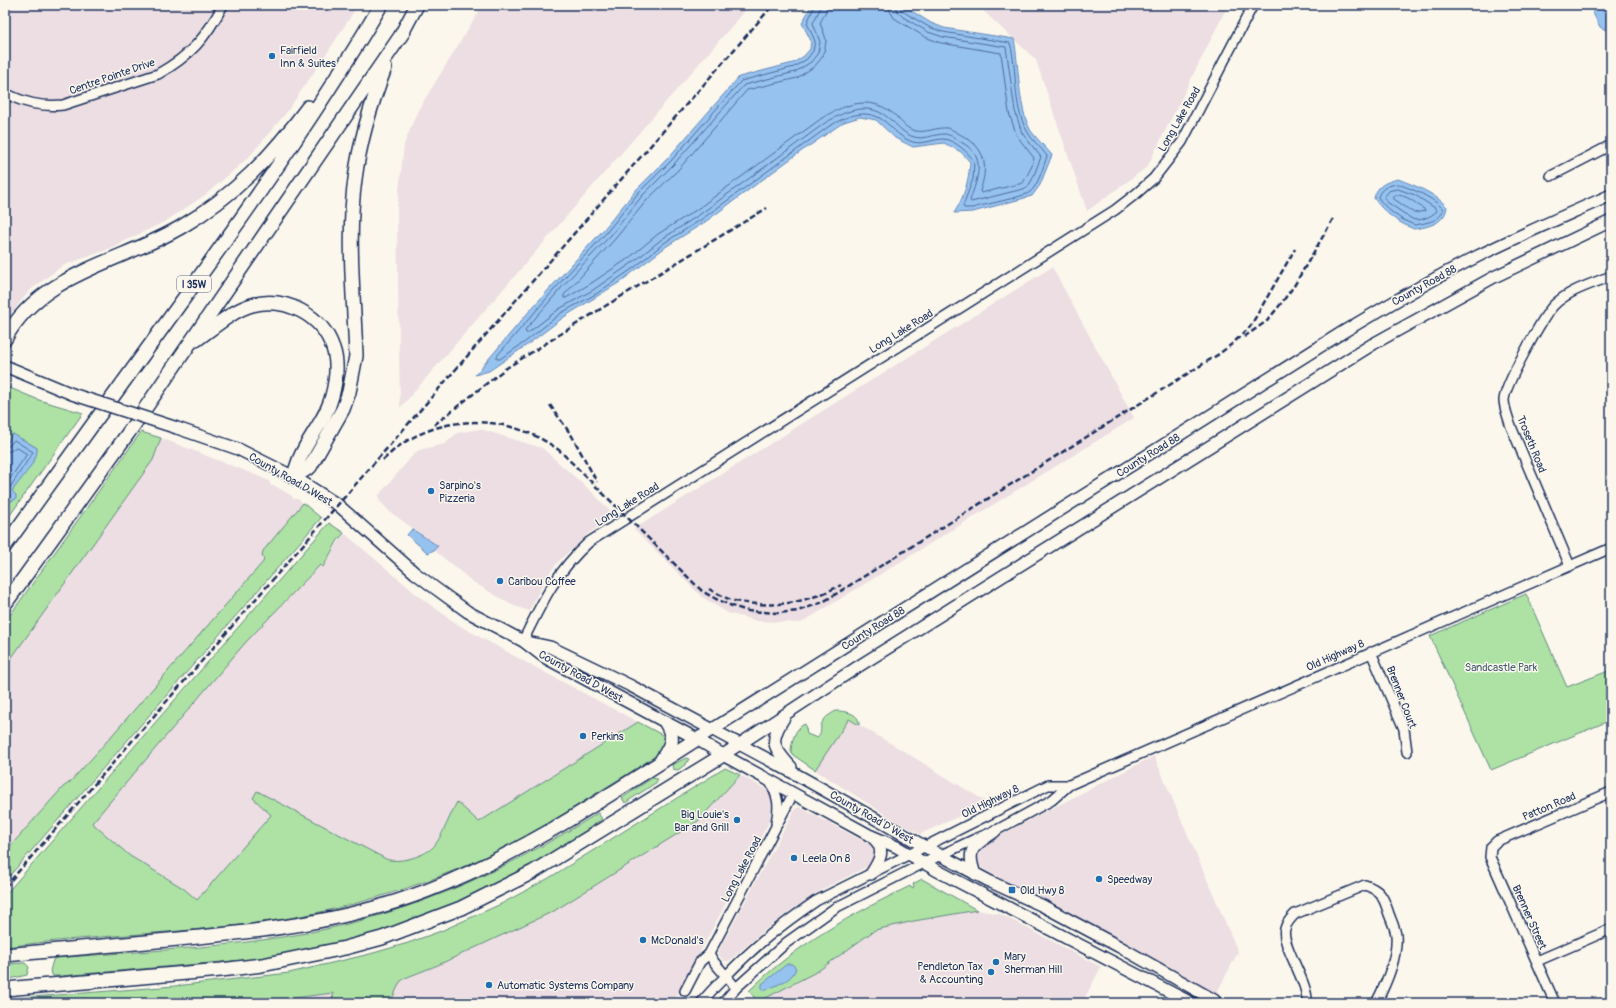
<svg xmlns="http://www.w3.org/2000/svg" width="1616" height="1008" font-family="Pangolin,sans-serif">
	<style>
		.built { fill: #ecdee2 }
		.green { fill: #ade2a4; stroke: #648881 }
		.water { fill: #96c2f0; stroke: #6587b6 }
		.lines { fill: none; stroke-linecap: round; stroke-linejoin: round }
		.shore { stroke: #4c6a98; stroke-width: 1 }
		.minor-casing { stroke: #1b2f5e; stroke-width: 12 }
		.major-casing { stroke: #1b2f5e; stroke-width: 14 }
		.highway-casing { stroke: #1b2f5e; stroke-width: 16 }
		.minor { stroke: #fbf7ec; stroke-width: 9 }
		.major { stroke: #fbf7ec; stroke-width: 11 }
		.highway { stroke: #fbf7ec; stroke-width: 13 }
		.rail { stroke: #1b2f5e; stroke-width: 2.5; stroke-dasharray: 6 3; stroke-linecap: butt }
		.major-bridge-casing { stroke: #1b2f5e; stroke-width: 14; stroke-linecap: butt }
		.major-bridge { stroke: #fbf7ec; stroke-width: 11 }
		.poi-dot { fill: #1f6fb2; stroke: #fbf7ec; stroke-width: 1.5 }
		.labels { text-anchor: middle; stroke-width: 3; stroke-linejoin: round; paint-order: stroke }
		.shield { fill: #fbf7ec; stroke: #5e6b89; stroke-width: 1 }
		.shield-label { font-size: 10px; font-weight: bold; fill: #1b2f5e }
		.poi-label { font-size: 11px; fill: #1b2f5e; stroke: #fbf7ec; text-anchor: start }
		.street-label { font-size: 11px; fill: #1b2f5e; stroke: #fbf7ec }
		.park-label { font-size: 11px; fill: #405c70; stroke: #fbf7ec }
	</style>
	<rect width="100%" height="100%" fill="#fbf7ec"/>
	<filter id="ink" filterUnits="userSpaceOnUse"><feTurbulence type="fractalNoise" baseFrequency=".025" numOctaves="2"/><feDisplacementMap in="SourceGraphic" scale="8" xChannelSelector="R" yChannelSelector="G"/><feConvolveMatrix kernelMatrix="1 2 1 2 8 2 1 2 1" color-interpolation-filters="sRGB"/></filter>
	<g filter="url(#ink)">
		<path class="built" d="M 9,5 L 358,5 L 329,50 L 286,113 L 248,158 L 205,195 L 166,221 L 106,250 L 62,266 L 29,291 L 5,322 L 5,13 Z
			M 483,5 L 750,5 L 400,408 L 397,210 L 404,145 L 417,112 Z
			M 977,5 L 1228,5 L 1147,167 L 1087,211 L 1036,60 Z
			M 1052,267 L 1134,418 L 801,623 L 757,621 L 728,613 L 702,597 L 634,529 Z
			M 480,429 L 542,448 L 594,494 L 614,516 L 589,533 L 560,560 L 547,576 L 529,611 L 512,605 L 473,582 L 434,550 L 438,546 L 390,512 L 379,500 L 379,495 L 414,454 L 419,450 L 445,444 L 457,433 Z
			M 161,438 L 253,474 L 269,481 L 271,486 L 275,486 L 292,496 L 293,499 L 298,499 L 303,503 L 263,551 L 263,562 L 94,756 L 69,783 L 63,787 L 5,852 L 5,667 L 153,460 Z
			M 344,533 L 421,598 L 460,626 L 527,663 L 638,722 L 479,822 L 457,803 L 435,845 L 418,856 L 400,861 L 392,861 L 386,859 L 254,798 L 271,815 L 197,900 L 183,888 L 130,856 L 92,823 L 245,643 L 320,565 L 323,567 Z
			M 849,719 L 905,752 L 988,803 L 920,834 L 899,823 L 815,770 Z
			M 1154,756 L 1238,952 L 1215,996 L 1126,945 L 985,870 L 981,867 L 977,859 L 979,849 L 985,843 Z
			M 740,775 L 769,791 L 772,801 L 771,818 L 673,1003 L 387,1003 L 392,999 L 400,982 L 405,978 L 438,965 L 554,911 L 698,821 Z
			M 799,807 L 869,844 L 873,849 L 874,855 L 872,861 L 868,866 L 827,887 L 791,910 L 761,933 L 729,961 L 724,961 L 719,956 L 719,950 L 795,809 Z
			M 977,910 L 1000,914 L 1101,967 L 1082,1003 L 975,1003 L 963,997 L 941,1003 L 758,1002 L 818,971 L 875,930 L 914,921 Z
			M 333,993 L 333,1003 L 254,1003 Z"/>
		<path class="green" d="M 5,386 L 39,400 L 83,413 L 5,522 L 5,503 L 10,502 L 16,495 L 12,491 L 34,459 L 37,448 L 13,434 L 5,448 Z
			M 141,432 L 161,438 L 153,460 L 5,667 L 5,622 Z
			M 303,503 L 321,518 L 5,881 L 5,852 L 63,787 L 69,783 L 94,756 L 263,562 L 264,559 L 262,556 L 263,551 Z
			M 329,523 L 344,533 L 338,540 L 323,567 L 320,565 L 245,643 L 92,823 L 130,856 L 183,888 L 197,900 L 271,815 L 253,798 L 257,791 L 386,859 C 399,864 426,856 435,845 C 442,836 451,813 457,802 L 479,822 L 638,722 L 666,737 L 661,752 C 643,765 624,776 605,788 C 579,804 552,822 525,837 C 454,876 363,906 284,919 C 191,934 97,934 5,947 L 5,895 Z
			M 1526,594 L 1567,687 L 1611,670 L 1611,720 L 1491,770 L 1430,636 Z
			M 836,711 C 845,711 860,713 859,725 L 849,719 L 815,770 L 793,755 L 791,752 C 791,743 795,727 805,724 L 807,734 L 817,738 C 822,734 820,731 821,726 C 822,719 830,714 836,711 Z
			M 686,758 L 689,759 L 686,764 L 678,770 L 673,769 L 672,765 Z
			M 725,768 L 740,775 L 698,821 L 554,911 L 438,965 L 405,978 L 400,982 L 392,999 L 387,1003 L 333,1003 L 333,993 L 254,1003 L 5,1003 L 5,999 L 175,986 L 289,973 L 370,954 L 408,943 L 441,931 L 501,904 L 549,878 Z
			M 652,778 L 657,779 L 657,782 L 625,803 L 622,798 Z
			M 598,813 L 602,819 L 563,847 L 532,866 L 466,899 L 430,914 L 382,931 L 343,942 L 268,958 L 60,976 L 53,976 L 50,971 L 53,960 L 56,958 C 129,952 204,949 276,938 C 395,921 497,876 598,813 Z
			M 922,879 L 977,910 L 914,921 L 875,930 L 818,971 L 758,1002 L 749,991 C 796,944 851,915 910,886 L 911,888 L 914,887 L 913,884 Z
			M 25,963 L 29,967 L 27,975 L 5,980 L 5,964 Z"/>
		<path class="water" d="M 812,5 L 902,5 L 931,23 L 944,28 L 1014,39 C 1019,64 1018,109 1031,131 C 1037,139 1045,147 1052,155 L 1040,185 L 1032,196 L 973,212 L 954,213 C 964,198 969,180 970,162 L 961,152 L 944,143 L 913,147 L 895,138 L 876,120 L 860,117 L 844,122 L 796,155 L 705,222 L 667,246 L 620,282 L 564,317 L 527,345 L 489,371 L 475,375 L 532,308 L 604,229 L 636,190 L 667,159 L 739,77 L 793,63 L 804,56 L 810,49 L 811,41 L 802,23 Z
			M 1592,5 L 1611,5 L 1611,30 L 1608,31 L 1600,27 L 1593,13 Z
			M 1398,179 C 1416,186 1435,193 1447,207 C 1445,223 1429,227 1414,229 C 1398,223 1383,212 1374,198 C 1377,185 1386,182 1398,179 Z
			M 13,434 L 37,448 C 39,460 19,481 12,491 L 16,495 L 16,499 L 9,502 L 5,503 L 5,448 L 11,435 Z
			M 412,529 L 438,546 L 434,550 L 428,553 L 407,535 Z
			M 787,964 L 792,964 L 796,968 C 793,981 775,985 764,991 L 762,988 L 762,984 Z"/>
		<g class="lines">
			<path class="shore" d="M 815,5 L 807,23 L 815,41 L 813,51 L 807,59 L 794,67 L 741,81 L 670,162 L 639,192 L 607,232 L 566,276 L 497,356 L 497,359 L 500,359 L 525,342 L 561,313 L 596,294 L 635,267 L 664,243 L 702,219 L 828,127 C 848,115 869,106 889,125 C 896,132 903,139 913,142 C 922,145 934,139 943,139 C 953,139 971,154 974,162 L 973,179 L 963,206 L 964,208 L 972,208 C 982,205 1024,197 1030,192 C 1038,186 1044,165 1047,156 C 1041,147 1032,141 1027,131 C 1012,105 1018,71 1010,43 L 943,32 L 929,27 L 907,14 L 901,9 L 900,5
				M 820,5 L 820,9 L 813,23 L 820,42 L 818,53 L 811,62 L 795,72 L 744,85 L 673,165 L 642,196 L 611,235 L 569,279 L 525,330 L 526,333 L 528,333 L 559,309 L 593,290 L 632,263 L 662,239 L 699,215 L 825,123 C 847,110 870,100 892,121 C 899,127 904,134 914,137 C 923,140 935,134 944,134 C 950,134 956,139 961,142 C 987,156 978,177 970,200 L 971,202 L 1027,188 L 1032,180 L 1041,157 L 1022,133 L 1015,111 L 1006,47 L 943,37 L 928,32 L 903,17 L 897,11 L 895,5
				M 826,5 L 826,11 L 820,23 L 825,36 L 826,42 L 823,56 L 815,66 L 797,78 L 747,90 L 678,170 L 647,200 L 615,239 L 564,295 L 564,298 L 566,298 L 590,284 L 629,258 L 658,234 L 696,210 L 822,118 C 847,103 873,94 897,117 C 902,123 908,130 916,131 C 926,133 937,127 947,128 C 953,129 958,134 963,136 C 987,149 988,168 980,191 L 981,193 L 1023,183 L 1032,166 L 1034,158 L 1017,136 L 1009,113 L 1001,53 L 941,43 L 925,37 L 894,18 L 890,11 L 889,5
				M 1398,184 C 1412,189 1433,197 1443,209 C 1442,221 1425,223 1415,225 C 1402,221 1385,209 1378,197 C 1381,187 1390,185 1398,184 Z
				M 1398,189 L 1415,195 L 1435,208 L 1437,211 C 1431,217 1419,222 1412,219 L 1387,202 L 1384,197 L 1389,191 Z
				M 1395,195 C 1406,194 1415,203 1424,209 L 1425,211 L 1414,213 L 1394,199 Z
				M 5,447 L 9,446 L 14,440 L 33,452 L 9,489 L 10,497 L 5,499
				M 5,452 L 10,451 L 16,447 L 27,454 L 5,486"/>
			<defs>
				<path id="minor" d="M 5,93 C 24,103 41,107 63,105 L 158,74 C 190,56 206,38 223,5
					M 1551,176 L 1611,145
					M 1570,566 L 1510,424 C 1508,417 1504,407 1504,400 C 1505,385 1543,316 1554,305 C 1569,290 1592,284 1611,276
					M 523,641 C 542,602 556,572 589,542 L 1115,210 L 1137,193 L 1154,178 L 1182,142 L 1253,5
					M 1371,652 L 1404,729 L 1407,752
					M 769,780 C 778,796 780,804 776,823
					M 1537,961 L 1611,929
					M 736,988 L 714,962 L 709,954 L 793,794
					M 685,991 L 700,962 L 709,954
					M 701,1003 C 708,994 716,986 724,978 C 753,947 781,925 816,901 L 1048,785 L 1069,785
					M 723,1003 L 736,988 L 786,943 L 835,908 L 924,863 L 975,839 L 995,831 L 1052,800 L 1069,785 L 1611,548
					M 1307,1003 C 1309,982 1280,944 1285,929 C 1286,923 1291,918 1295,914 L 1365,885 C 1380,890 1383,896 1388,911 C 1390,918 1395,927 1396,935 C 1398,957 1386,984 1376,1003
					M 1555,1003 L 1490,857 L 1491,847 L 1497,841 L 1611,792"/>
				<path id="major" d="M 5,366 L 72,394
					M 177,428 L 238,449 L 294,477 L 338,505 L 415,573 L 435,588 L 468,612 L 523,641 L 544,657 L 697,739 L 723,755 L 869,835 L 897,847 L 936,870 L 1191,1003
					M 527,642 L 550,647 L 631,686 L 799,776 L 940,855 L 991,882 L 1043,906 L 1118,946 L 1214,1000 L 1216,1003
					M 785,716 C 769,741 772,746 791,767
					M 697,739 L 1343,332 C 1388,305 1432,279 1478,256 C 1522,234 1567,215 1611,195
					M 723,755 L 859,666 L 1373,344 L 1494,277 L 1611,221
					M 871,874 C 879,862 887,849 873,838
					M 975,874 C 965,847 975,846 995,831"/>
				<path id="highway" d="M 400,37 L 417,5
					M 5,339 C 40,273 122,262 181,227 C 235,195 271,157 308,107
					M 196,340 C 213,328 233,310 252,305 C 285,296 322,315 333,348 C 338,362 336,381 332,396 C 326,420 308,437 299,460 C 297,465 295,472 294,477
					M 294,477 L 310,467 L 343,409 L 349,392 L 356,356 C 354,298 347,237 355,179 C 360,140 371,104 385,68
					M 5,546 C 66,462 126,378 187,294 C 255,200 322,105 381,5
					M 5,604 L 129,432 L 404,31
					M 661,761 C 671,745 676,740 666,723
					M 5,955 C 59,950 113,945 168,940 C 256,932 343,923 426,891 C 523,854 609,795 697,739
					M 5,989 L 221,970 L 262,965 L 345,948 L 382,938 L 461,908 L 533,872 L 723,755"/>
			</defs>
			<use href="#minor" class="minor-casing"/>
			<use href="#major" class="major-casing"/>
			<use href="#highway" class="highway-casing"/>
			<use href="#minor" class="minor"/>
			<use href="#major" class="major"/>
			<use href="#highway" class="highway"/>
			<path class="rail" d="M 1244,337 L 1267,321 L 1280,305 L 1294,286 L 1333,219
				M 550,405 L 572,436 L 597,482
				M 434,425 L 505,369 L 607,305 L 767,208
				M 383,460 C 392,452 401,443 412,438 C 460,412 518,419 560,451 L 702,591 L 716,599 L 732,606 L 748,611 L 778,613 L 798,611 L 823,602 L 1219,354 L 1232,344 L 1250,327 L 1295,249
				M 709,589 C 717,593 726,599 735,601 C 773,609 807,603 841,585
				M 5,887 L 773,5"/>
			<defs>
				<path id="major-bridge" d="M 72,394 L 177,428"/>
			</defs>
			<use href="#major-bridge" class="major-bridge-casing"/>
			<use href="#major-bridge" class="major-bridge"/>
		</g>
	</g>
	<g class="poi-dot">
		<circle cx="272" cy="56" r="4"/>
		<circle cx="431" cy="491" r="4"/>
		<circle cx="500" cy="581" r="4"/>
		<circle cx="583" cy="736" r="4"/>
		<circle cx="737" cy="820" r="4"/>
		<circle cx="794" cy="858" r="4"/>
		<circle cx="1099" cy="879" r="4"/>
		<rect x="1008" y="886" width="8" height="8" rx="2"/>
		<circle cx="643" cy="940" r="4"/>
		<circle cx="996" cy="962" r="4"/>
		<circle cx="991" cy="972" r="4"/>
		<circle cx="489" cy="985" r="4"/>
	</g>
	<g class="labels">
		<rect class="shield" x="177" y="276" width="34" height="16" rx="3"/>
		<g class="shield-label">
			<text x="194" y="288">I 35W</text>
		</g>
		<g class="poi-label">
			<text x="280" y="54">Fairfield<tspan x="280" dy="13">Inn &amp; Suites</tspan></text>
			<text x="439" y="489">Sarpino's<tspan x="439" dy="13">Pizzeria</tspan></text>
			<text x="508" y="585">Caribou Coffee</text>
			<text x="591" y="740">Perkins</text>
			<text x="729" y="818" text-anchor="end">Big Louie's<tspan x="729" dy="13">Bar and Grill</tspan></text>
			<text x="802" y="862">Leela On 8</text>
			<text x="1107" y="883">Speedway</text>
			<text x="1020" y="894">Old Hwy 8</text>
			<text x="651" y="944">McDonald's</text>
			<text x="1004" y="960">Mary<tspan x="1004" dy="13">Sherman Hill</tspan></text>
			<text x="983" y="970" text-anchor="end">Pendleton Tax<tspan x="983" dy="13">&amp; Accounting</tspan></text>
			<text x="497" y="989">Automatic Systems Company</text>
		</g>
		<g class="street-label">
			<text transform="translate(112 76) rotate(-19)" y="4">Centre Pointe Drive</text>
			<text transform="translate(1179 119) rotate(-60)" y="4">Long Lake Road</text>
			<text transform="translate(1424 285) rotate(-29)" y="4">County Road 88</text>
			<text transform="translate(901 331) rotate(-32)" y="4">Long Lake Road</text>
			<text transform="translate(1532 444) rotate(68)" y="4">Troseth Road</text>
			<text transform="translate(1148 455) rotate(-32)" y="4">County Road 88</text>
			<text transform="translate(291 479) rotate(30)" y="4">County Road D West</text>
			<text transform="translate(627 504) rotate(-32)" y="4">Long Lake Road</text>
			<text transform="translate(873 628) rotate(-32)" y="4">County Road 88</text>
			<text transform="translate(1335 655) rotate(-24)" y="4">Old Highway 8</text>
			<text transform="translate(581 676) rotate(29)" y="4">County Road D West</text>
			<text transform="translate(1402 697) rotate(69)" y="4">Brenner Court</text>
			<text transform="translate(990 801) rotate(-26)" y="4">Old Highway 8</text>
			<text transform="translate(1549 806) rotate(-23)" y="4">Patton Road</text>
			<text transform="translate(872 817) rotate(30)" y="4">County Road D West</text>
			<text transform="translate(741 869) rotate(-62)" y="4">Long Lake Road</text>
			<text transform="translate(1530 917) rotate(66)" y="4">Brenner Street</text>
		</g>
		<g class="park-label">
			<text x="1501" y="671">Sandcastle Park</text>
		</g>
	</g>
	<rect width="1616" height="1008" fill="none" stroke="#fbf7ec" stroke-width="20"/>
	<rect x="10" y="10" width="1596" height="988" fill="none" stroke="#1b2f5e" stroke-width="1.5" filter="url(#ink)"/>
</svg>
